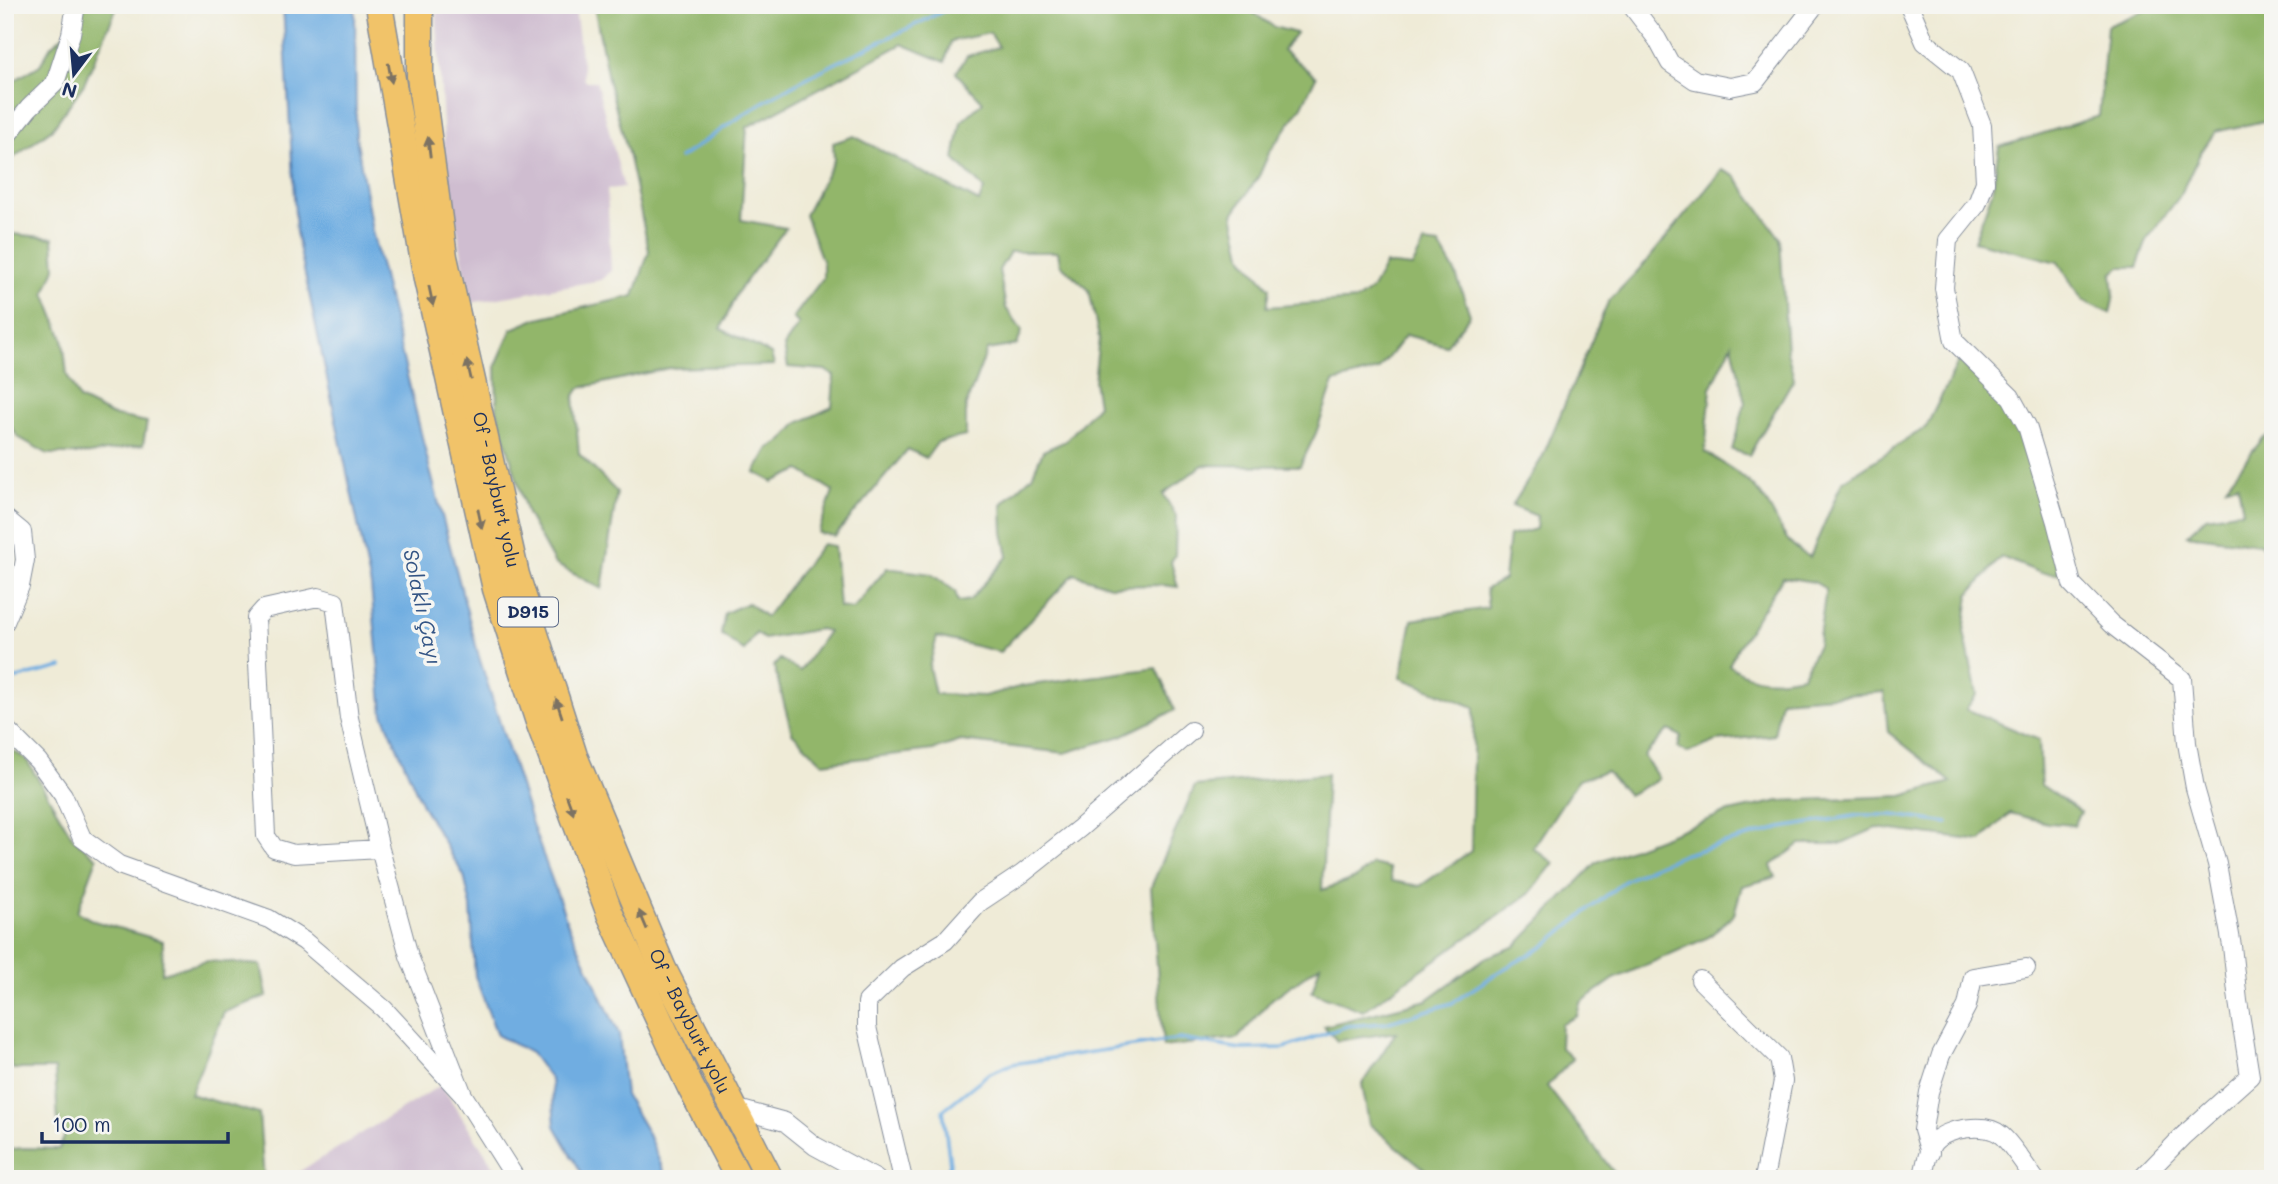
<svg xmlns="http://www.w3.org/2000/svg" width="2278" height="1184" font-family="Mali,sans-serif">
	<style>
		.industrial { fill: #cfbdd0 }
		.forest { fill: #92b66a; stroke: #567264; stroke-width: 2; fill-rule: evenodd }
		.water { fill: #6fade1; stroke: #456ea0; stroke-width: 2 }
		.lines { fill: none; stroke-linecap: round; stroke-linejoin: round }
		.stream { stroke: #6fade1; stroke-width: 3.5 }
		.minor-casing { stroke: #858d9a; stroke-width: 20 }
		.highway-casing { stroke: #858d9a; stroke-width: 29 }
		.minor { stroke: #fff; stroke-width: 18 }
		.highway { stroke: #f1c369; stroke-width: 26 }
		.oneway { fill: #7b7263 }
		.labels { text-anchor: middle; stroke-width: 7; stroke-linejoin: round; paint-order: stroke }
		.shield { fill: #f6f6f2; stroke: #5d6b8a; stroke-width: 2 }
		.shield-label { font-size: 18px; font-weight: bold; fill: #1b2f5e }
		.street-label { font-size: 19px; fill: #1b2f5e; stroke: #f6f6f2 }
		.water-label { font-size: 21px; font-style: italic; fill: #345585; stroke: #f6f6f2 }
	</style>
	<rect width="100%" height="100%" fill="#f6f6f2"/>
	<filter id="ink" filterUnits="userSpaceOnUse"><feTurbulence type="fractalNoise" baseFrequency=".0143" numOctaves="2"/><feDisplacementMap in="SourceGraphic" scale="14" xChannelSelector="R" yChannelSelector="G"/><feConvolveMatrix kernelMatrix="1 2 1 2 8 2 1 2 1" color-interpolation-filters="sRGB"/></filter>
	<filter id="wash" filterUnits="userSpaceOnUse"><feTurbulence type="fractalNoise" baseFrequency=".00686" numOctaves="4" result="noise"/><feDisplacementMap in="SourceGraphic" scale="28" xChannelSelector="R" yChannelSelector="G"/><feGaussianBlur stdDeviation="1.57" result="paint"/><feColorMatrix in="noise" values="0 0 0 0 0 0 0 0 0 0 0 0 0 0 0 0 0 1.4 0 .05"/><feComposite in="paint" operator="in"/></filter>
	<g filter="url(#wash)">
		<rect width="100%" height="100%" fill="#efebd7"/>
		<path class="industrial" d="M 436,5 L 575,7 L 584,81 L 596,81 L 624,188 L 607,189 L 611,270 L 601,280 L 470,303 L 445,158 Z
			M 441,1085 L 502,1179 L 287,1179 Z"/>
		<path class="forest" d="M 84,5 L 118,5 L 84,84 L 52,129 L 5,164 L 5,86 L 40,65 L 51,46 L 79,22 Z
			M 594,5 L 1250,5 L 1248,9 L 1274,27 L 1296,33 L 1283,50 L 1316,77 L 1302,106 L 1269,153 L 1259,176 L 1233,214 L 1243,258 L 1270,288 L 1267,307 L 1357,300 L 1372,289 L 1385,264 L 1412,267 L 1424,243 L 1439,245 L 1456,274 L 1470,315 L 1446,346 L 1406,335 L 1378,370 L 1334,382 L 1316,433 L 1300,466 L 1203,465 L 1163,494 L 1176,516 L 1175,555 L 1171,562 L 1178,587 L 1162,585 L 1110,586 L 1074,574 L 1000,652 L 937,637 L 929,667 L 935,694 L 984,696 L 1023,686 L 1156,668 L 1175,710 L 1121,736 L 1065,753 L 961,741 L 933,750 L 823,763 L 792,733 L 774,666 L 780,659 L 800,671 L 828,631 L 820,629 L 764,639 L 756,633 L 744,651 L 721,634 L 725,613 L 748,603 L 766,617 L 822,544 L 834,546 L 839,607 L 853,609 L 887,568 L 931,574 L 955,591 L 958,602 L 970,600 L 1008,556 L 1003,533 L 1002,504 L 1032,476 L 1043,451 L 1066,441 L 1098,405 L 1094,381 L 1099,338 L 1089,290 L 1060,264 L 1058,252 L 1010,252 L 999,270 L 1006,308 L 1022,331 L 1017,345 L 987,350 L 966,405 L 966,436 L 938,442 L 926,458 L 908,449 L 835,536 L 818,533 L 833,491 L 800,470 L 773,482 L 755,472 L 769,448 L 782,441 L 798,423 L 832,407 L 834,376 L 825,370 L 788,367 L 784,346 L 799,324 L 793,318 L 823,278 L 823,263 L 805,215 L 834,160 L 833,143 L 854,136 L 979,202 L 984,189 L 954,159 L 961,122 L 983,102 L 956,73 L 967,56 L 999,47 L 990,33 L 951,41 L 945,62 L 902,44 L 747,127 L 741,220 L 786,228 L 737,293 L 721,329 L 771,354 L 774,365 L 669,368 L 580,388 L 574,397 L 579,454 L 617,492 L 602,589 L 555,564 L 527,514 L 497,411 L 496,365 L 512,329 L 538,318 L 634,296 L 649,251 L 628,153 L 608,79 Z
			M 2158,5 L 2273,5 L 2273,119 L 2215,132 L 2200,154 L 2179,197 L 2148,238 L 2137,267 L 2120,267 L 2112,274 L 2114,295 L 2110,313 L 2083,301 L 2058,262 L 1974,241 L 1992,192 L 1999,147 L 2099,116 L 2107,26 Z
			M 1722,170 L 1735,176 L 1780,238 L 1787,351 L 1794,378 L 1749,455 L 1732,450 L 1745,403 L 1732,344 L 1711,388 L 1705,452 C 1725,465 1750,478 1764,499 C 1782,524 1779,541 1810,557 L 1842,482 L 1926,427 L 1959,361 L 1994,393 L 2024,435 L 2048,517 L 2059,574 L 2041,573 L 2001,557 L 1969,595 L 1964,632 L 1977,694 L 1966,709 L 2039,740 L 2041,785 L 2081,812 L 2074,825 L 2048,823 L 2010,813 L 1981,841 L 1876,828 L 1840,844 L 1800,844 L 1771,866 L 1776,877 L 1742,886 L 1734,914 L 1709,937 L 1614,979 L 1580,1003 L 1577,1016 L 1561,1024 L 1560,1047 L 1573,1059 L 1547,1086 L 1619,1179 L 1437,1179 L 1369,1124 L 1362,1084 L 1396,1032 L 1337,1041 L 1324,1026 L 1427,1000 L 1485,958 L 1516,946 L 1597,862 L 1725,813 L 1779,801 L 1902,796 L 1951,782 L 1888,732 L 1884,692 L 1781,700 L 1774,735 L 1717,741 L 1687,753 L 1678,748 L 1681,736 L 1668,730 L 1644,756 L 1659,779 L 1628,795 L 1606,771 L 1578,780 L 1533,848 L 1554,863 L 1529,894 L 1363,1011 L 1312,992 L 1320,965 L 1272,999 L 1238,1038 L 1163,1047 L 1151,887 L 1195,786 L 1327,774 L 1322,890 L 1356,878 L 1372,864 L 1389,868 L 1392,881 L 1420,886 L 1471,851 L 1474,707 L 1401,678 L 1412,620 L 1488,608 L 1486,589 L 1504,579 L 1509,536 L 1536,529 L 1537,516 L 1512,506 L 1542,458 L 1608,302 L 1647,261 ZM 1783,577 L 1814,582 L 1826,589 L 1818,645 L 1802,676 C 1774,682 1752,682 1729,665 L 1737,649 Z
			M 5,204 L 12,234 L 53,238 L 55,268 L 45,293 L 63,339 L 67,375 L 79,399 L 111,415 L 147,422 L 143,445 L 89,454 L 48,454 L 18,437 L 6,419 Z
			M 2273,435 L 2273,560 L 2260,544 L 2187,535 L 2206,517 L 2243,511 L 2238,484 L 2226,486 L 2264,437 Z
			M 5,746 L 26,759 L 73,838 L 97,858 L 77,912 L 94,921 L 163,941 L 162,973 L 208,961 L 261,965 L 267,996 L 224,1012 L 190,1094 L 259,1114 L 264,1179 L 5,1179 L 5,1150 L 23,1148 L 59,1149 L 65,1135 L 58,1123 L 55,1069 L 13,1069 L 5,1051 L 5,898 L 11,889 L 5,878 Z"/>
		<path class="water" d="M 283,5 L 355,5 L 356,136 L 372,231 L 430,470 L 479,657 L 533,827 L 569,927 L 619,1034 L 625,1095 L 647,1132 L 667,1179 L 585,1179 L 555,1126 L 551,1080 L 531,1053 L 497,1035 L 475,976 L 471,906 L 464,876 L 423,807 L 383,714 L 371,586 L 296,232 Z"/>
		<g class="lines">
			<path class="stream" d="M 680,158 C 710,138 739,116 770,98 C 829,63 894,37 955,5
				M 5,681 L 62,667
				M 943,1179 L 950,1164 L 943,1110 L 988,1074 L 1012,1064 L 1180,1039 L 1241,1049 L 1284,1048 L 1347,1026 L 1386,1023 L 1452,1003 L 1500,971 L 1543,947 L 1623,882 L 1650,868 L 1685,854 L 1781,828 L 1860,815 L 1893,815 L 1947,823"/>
		</g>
	</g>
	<g filter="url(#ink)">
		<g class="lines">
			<defs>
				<path id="minor" d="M 1631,5 L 1657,39 L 1670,63 L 1695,80 L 1730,87 L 1755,82 L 1815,5
					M 1909,5 L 1925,42 L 1961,71 L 1982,125 L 1985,182 L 1977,204 L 1948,240 L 1944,288 L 1954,341 L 2011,397 L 2027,426 L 2056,522 L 2072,584 L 2111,624 L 2182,679 L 2187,743 L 2195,788 L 2217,864 L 2232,946 L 2238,1001 L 2250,1076 L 2183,1136 L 2141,1179
					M 5,138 L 29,108 L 55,83 L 71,34 L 76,5
					M 5,518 L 22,532 L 25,560 L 20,586 L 5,622
					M 5,728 L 38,761 L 63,795 L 82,838 L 119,865 L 269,919 L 304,941 L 384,1009 L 463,1095 L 516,1179
					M 380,849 L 294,854 L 274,848 L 266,836 L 256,618 L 264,609 L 318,597 L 335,602 L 349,718 L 380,849 L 409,956 L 463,1095
					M 1700,980 L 1779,1058 L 1783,1081 L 1764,1179
					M 734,1108 L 785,1122 L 815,1146 L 876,1179
					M 1930,1153 L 1923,1130 L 1929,1092 L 1941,1055 L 1967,1006 L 1973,977 L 2026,968
					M 903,1179 L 867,1027 L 867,1002 L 902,968 L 945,941 L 980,902 L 1022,874 L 1080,828 L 1191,731
					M 1923,1179 C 1924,1170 1928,1149 1934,1142 C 1946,1128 1987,1122 2001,1135 C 2011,1143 2026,1167 2035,1179"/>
				<g id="highway">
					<path d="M 379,5 L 427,279 L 496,589 L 539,722 L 610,914 L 690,1086 L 739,1179"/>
					<path id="s1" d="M 420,5 L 420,76 L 444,257 L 516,575 L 574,756 L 663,969 L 770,1179"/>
				</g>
			</defs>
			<use href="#minor" class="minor-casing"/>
			<use href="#highway" class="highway-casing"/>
			<use href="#minor" class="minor"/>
			<use href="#highway" class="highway"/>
		</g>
		<defs><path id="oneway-solid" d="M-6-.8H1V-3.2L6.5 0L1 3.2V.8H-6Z" transform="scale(1.75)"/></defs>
		<g class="oneway">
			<use href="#oneway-solid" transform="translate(390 73) rotate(80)"/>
			<use href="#oneway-solid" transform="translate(429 147) rotate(-97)"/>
			<use href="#oneway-solid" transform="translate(431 296) rotate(78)"/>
			<use href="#oneway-solid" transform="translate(469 370) rotate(-103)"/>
			<use href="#oneway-solid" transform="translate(480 519) rotate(78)"/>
			<use href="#oneway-solid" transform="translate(559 708) rotate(-108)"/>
			<use href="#oneway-solid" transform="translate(570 805) rotate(70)"/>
			<use href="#oneway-solid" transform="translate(643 920) rotate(-113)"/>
		</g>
	</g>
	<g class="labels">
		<rect class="shield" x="498" y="597.5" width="60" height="29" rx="5"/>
		<g class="shield-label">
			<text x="528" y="618">D915</text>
		</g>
		<g class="street-label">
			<text dy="7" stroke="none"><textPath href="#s1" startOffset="492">Of - Bayburt yolu</textPath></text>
			<text dy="7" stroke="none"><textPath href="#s1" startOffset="1059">Of - Bayburt yolu</textPath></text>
		</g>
		<g class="water-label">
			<text transform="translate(422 607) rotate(78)" y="7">Solaklı Çayı</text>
		</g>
	</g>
	<rect width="2278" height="1184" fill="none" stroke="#f6f6f2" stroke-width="28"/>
	<g transform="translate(74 74) rotate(196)" stroke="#f6f6f2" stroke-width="5" paint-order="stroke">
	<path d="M0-5L12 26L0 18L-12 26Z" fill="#1b2f5e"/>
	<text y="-10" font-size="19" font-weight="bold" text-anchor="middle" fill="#1b2f5e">N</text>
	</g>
	<path d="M42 1132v10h186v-10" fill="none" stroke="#1b2f5e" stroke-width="3.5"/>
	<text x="52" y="1132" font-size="21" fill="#1b2f5e" stroke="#f6f6f2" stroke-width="5" paint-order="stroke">100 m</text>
</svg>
